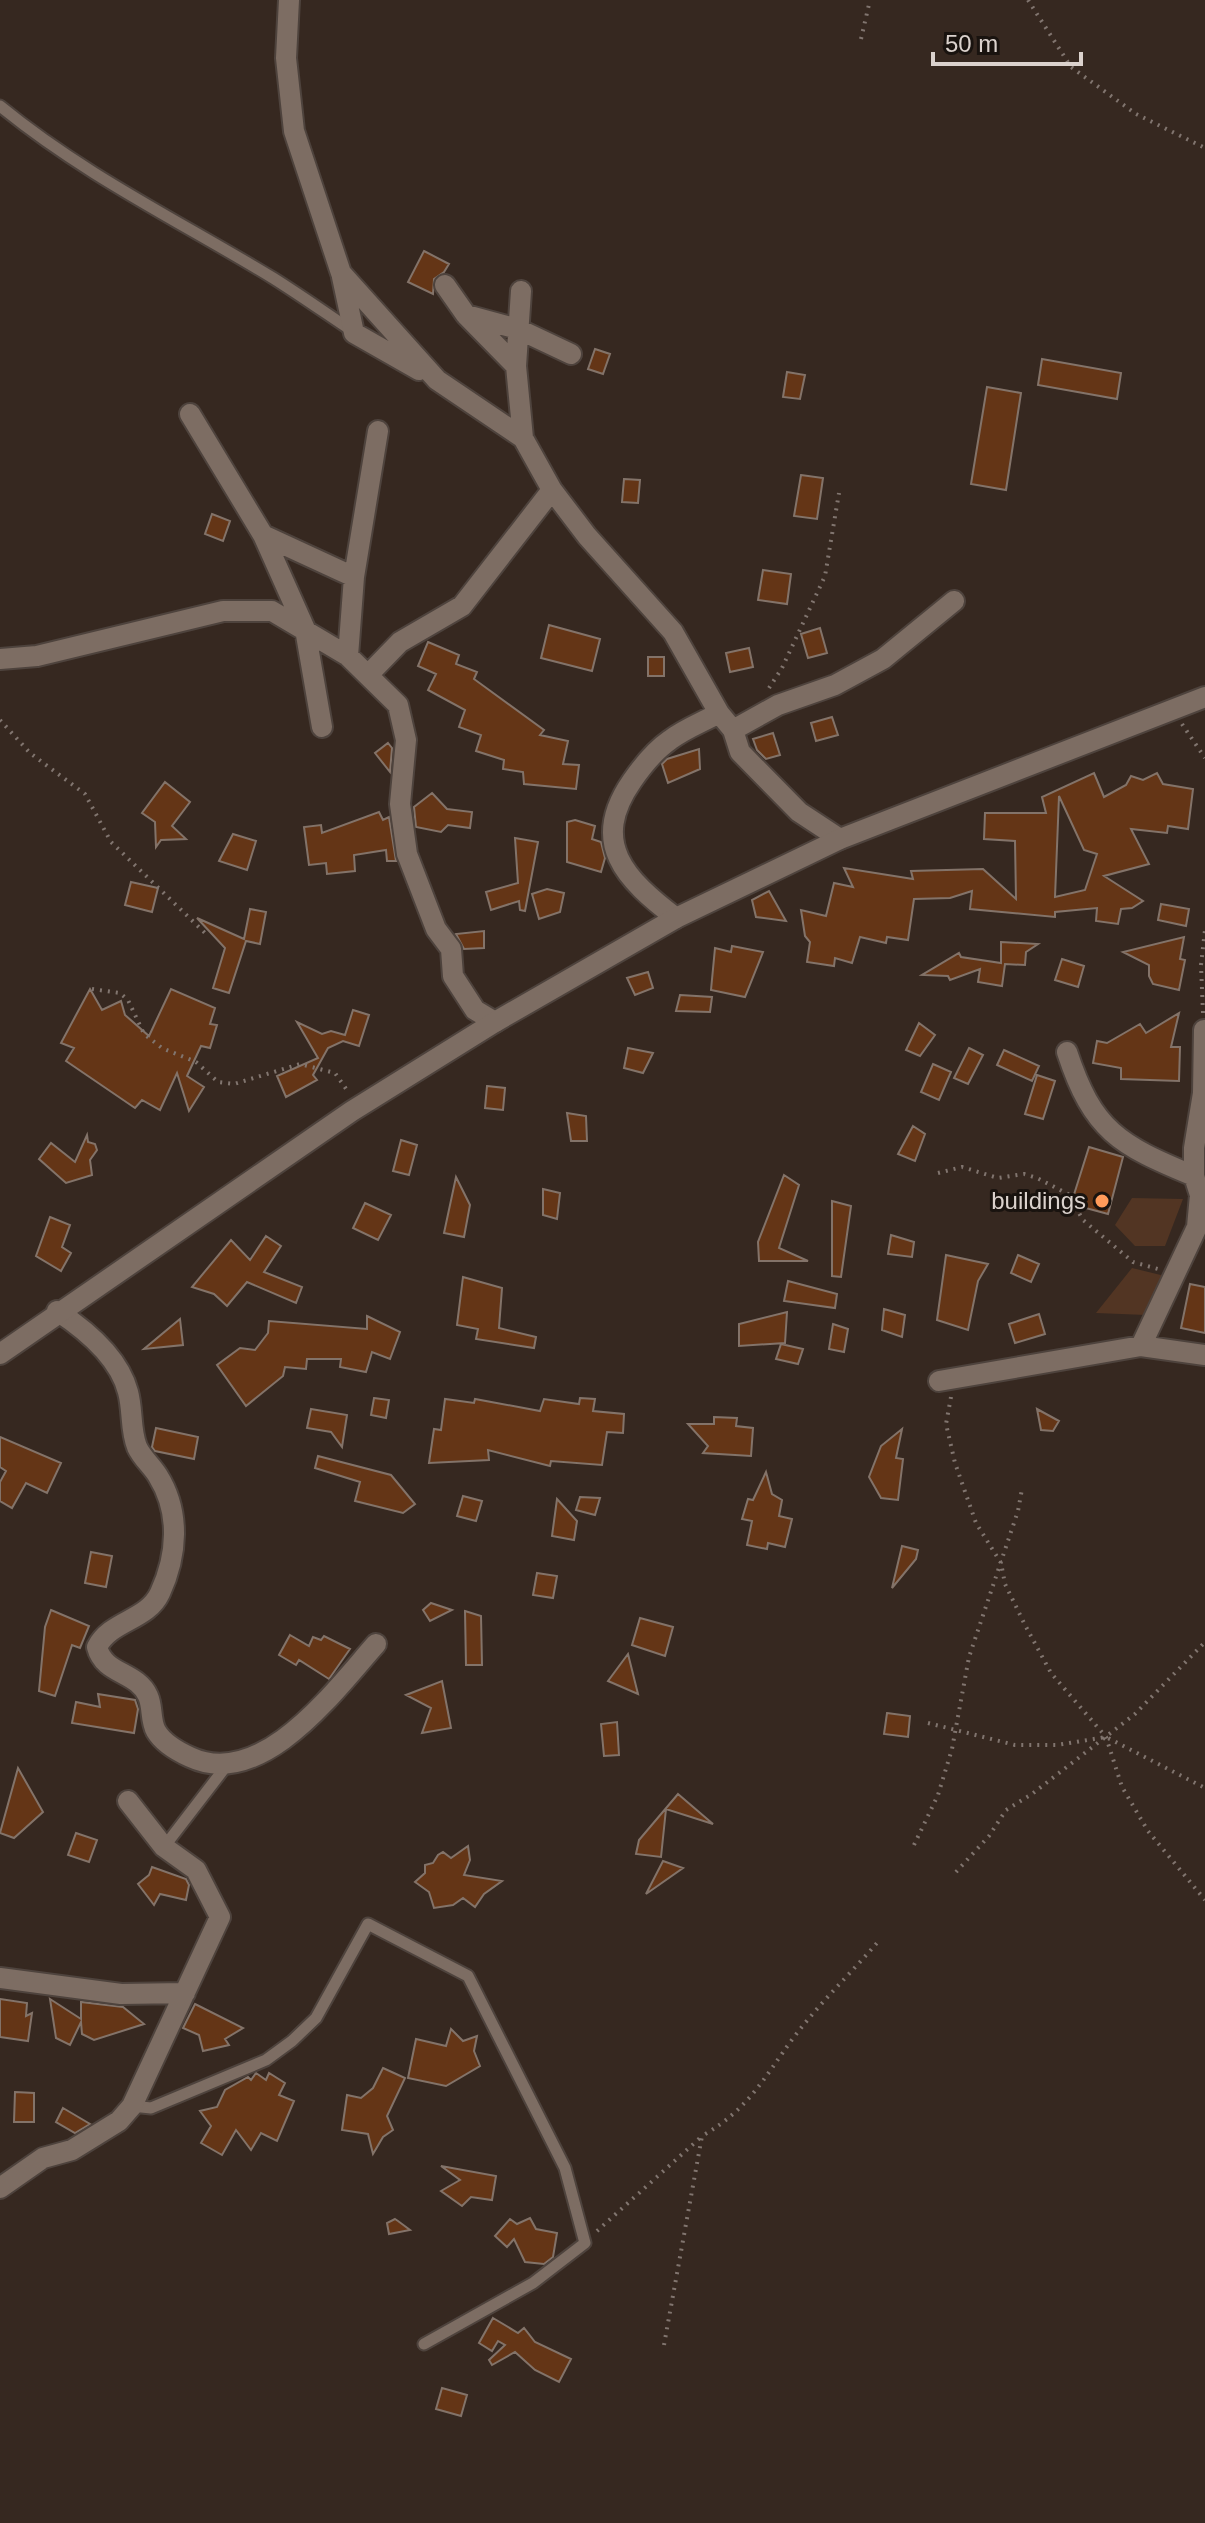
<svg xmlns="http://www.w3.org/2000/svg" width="1205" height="2523" font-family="Helvetica,sans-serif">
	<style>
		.green { fill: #523523 }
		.building { fill: #643516; stroke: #837369; stroke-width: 2; fill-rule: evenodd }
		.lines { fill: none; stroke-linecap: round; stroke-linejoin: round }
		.lane-casing { stroke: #4e433d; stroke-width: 15 }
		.street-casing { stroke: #4e433d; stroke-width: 24 }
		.secondary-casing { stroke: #4e433d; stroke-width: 24 }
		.path { stroke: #81756f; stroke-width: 4; stroke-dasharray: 2 6; stroke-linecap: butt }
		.lane { stroke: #7d6d63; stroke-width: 11 }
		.street { stroke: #7d6d63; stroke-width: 20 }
		.secondary { stroke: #7d6d63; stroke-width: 20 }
		.poi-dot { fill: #ff9b5a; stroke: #19130f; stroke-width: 3 }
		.labels { text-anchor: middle; stroke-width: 6; stroke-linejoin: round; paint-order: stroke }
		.poi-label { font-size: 24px; fill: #dbd2cd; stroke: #19130f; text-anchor: end }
	</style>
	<rect width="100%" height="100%" fill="#362820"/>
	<path class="green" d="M 1132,1198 L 1183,1199 L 1165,1246 L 1135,1246 L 1115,1225 Z
		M 1132,1268 L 1169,1277 L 1146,1315 L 1096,1313 Z"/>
	<path class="building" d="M 424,251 L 449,264 L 444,272 L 434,279 L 433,294 L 408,282 Z
		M 595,349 L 610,354 L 603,374 L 588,369 Z
		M 1042,359 L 1121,373 L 1117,399 L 1038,385 Z
		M 787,372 L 805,375 L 800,399 L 783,397 Z
		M 987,387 L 1021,393 L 1006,490 L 971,484 Z
		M 801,475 L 823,478 L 817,519 L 794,516 Z
		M 624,479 L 640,480 L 638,503 L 622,502 Z
		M 212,514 L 230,521 L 223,541 L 205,534 Z
		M 763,570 L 791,574 L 787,604 L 758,600 Z
		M 549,625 L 600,639 L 592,671 L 541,658 Z
		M 820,628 L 827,653 L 808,658 L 801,634 Z
		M 428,642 L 459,655 L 456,664 L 477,672 L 474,679 L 544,730 L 540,735 L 568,741 L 563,764 L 579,765 L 576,789 L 524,784 L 523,772 L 503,769 L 504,760 L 476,751 L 481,735 L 459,727 L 465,710 L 428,690 L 436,674 L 418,666 Z
		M 749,648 L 753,667 L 730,672 L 726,653 Z
		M 648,657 L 664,657 L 664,676 L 648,676 Z
		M 832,717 L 838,735 L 816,741 L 811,723 Z
		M 773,733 L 780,755 L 766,759 L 757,750 L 753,739 Z
		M 388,743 L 392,748 L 390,772 L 375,753 Z
		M 699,749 L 700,769 L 668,783 L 662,764 L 667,759 Z
		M 1094,773 L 1104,797 L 1126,785 L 1131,776 L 1143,780 L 1157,773 L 1163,784 L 1193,789 L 1188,829 L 1168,826 L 1167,833 L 1131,829 L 1149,864 L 1104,876 L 1143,901 L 1132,908 L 1121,909 L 1118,924 L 1096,921 L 1097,908 L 1055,912 L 1055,917 L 970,909 L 972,891 L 950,898 L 914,899 L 908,940 L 887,937 L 886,943 L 860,937 L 852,963 L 835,958 L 834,966 L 807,962 L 810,942 L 805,936 L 801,910 L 826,916 L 834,883 L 853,887 L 844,868 L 913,879 L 911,871 L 983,869 L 1016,899 L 1015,841 L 984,839 L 985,813 L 1046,813 L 1042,797 ZM 1059,796 L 1084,850 L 1097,854 L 1085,890 L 1055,897 Z
		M 165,782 L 190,802 L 172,826 L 186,839 L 161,840 L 156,847 L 155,822 L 142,813 Z
		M 432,793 L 447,809 L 472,812 L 470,828 L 448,825 L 441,832 L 416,827 L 414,807 Z
		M 379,812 L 383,820 L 389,817 L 396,861 L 387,861 L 386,850 L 354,855 L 355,871 L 327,874 L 326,863 L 309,865 L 304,827 L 321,825 L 322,833 Z
		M 575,820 L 595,826 L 592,839 L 601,842 L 605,858 L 601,872 L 567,862 L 567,822 Z
		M 233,834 L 256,841 L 247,870 L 219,861 Z
		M 515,838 L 538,842 L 525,911 L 520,910 L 519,901 L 491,910 L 486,892 L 518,883 Z
		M 131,882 L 158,888 L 152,912 L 125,905 Z
		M 547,889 L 564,893 L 560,912 L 539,919 L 532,894 Z
		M 769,891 L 786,921 L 756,917 L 752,900 Z
		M 1161,904 L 1189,909 L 1186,926 L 1158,920 Z
		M 250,909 L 266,912 L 260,944 L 246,941 L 229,993 L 213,988 L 225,948 L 197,918 L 244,939 Z
		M 484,931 L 484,948 L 464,949 L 456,934 Z
		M 1184,937 L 1180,959 L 1185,960 L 1179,990 L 1153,984 L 1149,976 L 1149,965 L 1123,952 Z
		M 1001,942 L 1038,944 L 1026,952 L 1025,965 L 1005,964 L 1002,986 L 978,982 L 980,969 L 950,980 L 948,976 L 922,975 L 959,953 L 961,957 L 1001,963 Z
		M 732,946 L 763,952 L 745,997 L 711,990 L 715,948 L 731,952 Z
		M 1062,959 L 1084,966 L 1078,987 L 1055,980 Z
		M 648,972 L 653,988 L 635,995 L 627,978 Z
		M 90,989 L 102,1010 L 121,1001 L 125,1015 L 149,1036 L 171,989 L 215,1008 L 210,1024 L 217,1025 L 210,1048 L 201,1046 L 187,1076 L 204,1087 L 189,1111 L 177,1073 L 160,1110 L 142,1100 L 135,1108 L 66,1061 L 74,1048 L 61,1043 Z
		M 680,995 L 712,997 L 710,1012 L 676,1011 Z
		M 353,1010 L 369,1015 L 359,1046 L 343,1041 L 328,1048 L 313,1075 L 317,1080 L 286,1097 L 277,1076 L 318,1058 L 297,1022 L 322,1034 L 331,1031 L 345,1035 Z
		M 1179,1013 L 1171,1047 L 1180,1047 L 1179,1081 L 1121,1079 L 1121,1068 L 1093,1063 L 1097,1041 L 1107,1043 L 1140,1024 L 1146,1033 Z
		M 919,1023 L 935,1035 L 920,1056 L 906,1050 Z
		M 628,1048 L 653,1053 L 643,1073 L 624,1068 Z
		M 969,1048 L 983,1055 L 968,1084 L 954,1078 Z
		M 1004,1050 L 1039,1066 L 1032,1081 L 997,1065 Z
		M 933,1064 L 951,1072 L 939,1100 L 921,1092 Z
		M 1037,1075 L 1055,1081 L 1043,1119 L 1025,1114 Z
		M 487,1086 L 505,1088 L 503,1110 L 485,1108 Z
		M 567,1113 L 586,1116 L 587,1141 L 571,1141 Z
		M 913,1126 L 925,1134 L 915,1161 L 898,1154 Z
		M 87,1135 L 88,1142 L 95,1144 L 97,1150 L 90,1160 L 92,1175 L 66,1183 L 39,1159 L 51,1143 L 75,1162 Z
		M 401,1140 L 417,1145 L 409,1175 L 393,1171 Z
		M 1089,1147 L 1123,1157 L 1108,1214 L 1071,1204 Z
		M 784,1175 L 799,1185 L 779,1248 L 808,1261 L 759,1261 L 758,1242 Z
		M 456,1177 L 470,1205 L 464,1237 L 444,1233 Z
		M 543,1189 L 560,1193 L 557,1219 L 543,1215 Z
		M 832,1201 L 851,1206 L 841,1277 L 832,1276 Z
		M 365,1203 L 391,1215 L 378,1240 L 353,1228 Z
		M 50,1217 L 70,1225 L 62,1247 L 71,1253 L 61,1271 L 36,1256 Z
		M 891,1235 L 914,1242 L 912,1257 L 888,1254 Z
		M 266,1236 L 281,1246 L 264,1272 L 302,1287 L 296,1303 L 247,1282 L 227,1306 L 214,1294 L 192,1287 L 231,1240 L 250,1260 Z
		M 946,1255 L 988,1264 L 978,1281 L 968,1330 L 937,1320 Z
		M 1018,1255 L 1039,1264 L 1031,1282 L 1011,1273 Z
		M 463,1277 L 502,1288 L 499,1328 L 536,1337 L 534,1348 L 476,1339 L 478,1329 L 457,1325 Z
		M 788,1281 L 837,1294 L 835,1308 L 784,1301 Z
		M 1190,1284 L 1205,1287 L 1205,1333 L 1181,1328 Z
		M 884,1309 L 905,1315 L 902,1337 L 882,1330 Z
		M 787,1312 L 785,1343 L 739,1346 L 739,1324 Z
		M 1039,1314 L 1045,1334 L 1015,1343 L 1009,1324 Z
		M 367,1316 L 400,1332 L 390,1359 L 372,1352 L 366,1372 L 340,1367 L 341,1359 L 307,1359 L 306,1369 L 285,1367 L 283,1376 L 246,1406 L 217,1365 L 240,1348 L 255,1350 L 268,1333 L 269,1321 L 367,1329 Z
		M 180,1319 L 183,1345 L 144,1349 Z
		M 833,1324 L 848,1329 L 844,1352 L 829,1349 Z
		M 781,1344 L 803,1349 L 798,1364 L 776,1359 Z
		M 374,1398 L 389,1400 L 386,1418 L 371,1415 Z
		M 580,1398 L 595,1399 L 593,1411 L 624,1414 L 623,1433 L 607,1432 L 602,1465 L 551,1461 L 550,1466 L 488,1450 L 489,1460 L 429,1463 L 434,1429 L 441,1430 L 445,1399 L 474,1403 L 475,1399 L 540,1411 L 544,1399 L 579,1404 Z
		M 311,1409 L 347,1415 L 342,1447 L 331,1432 L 307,1428 Z
		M 1037,1409 L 1059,1421 L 1053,1431 L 1041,1430 Z
		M 714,1417 L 737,1418 L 736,1426 L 753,1428 L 751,1456 L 703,1453 L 708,1446 L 688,1424 L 714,1424 Z
		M 156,1428 L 198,1437 L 194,1459 L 155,1451 L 152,1447 Z
		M 902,1429 L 896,1458 L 903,1459 L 898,1500 L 881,1498 L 869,1477 L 881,1446 Z
		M 0,1437 L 61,1463 L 47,1493 L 26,1483 L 12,1508 L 0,1501 L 0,1482 L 6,1471 L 0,1467 Z
		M 318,1456 L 391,1475 L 415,1504 L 403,1513 L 355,1501 L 360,1482 L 315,1468 Z
		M 766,1472 L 772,1494 L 782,1500 L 779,1516 L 792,1519 L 785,1547 L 768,1543 L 767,1549 L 747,1545 L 752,1521 L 742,1519 L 748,1499 L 753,1500 Z
		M 463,1496 L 482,1501 L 476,1521 L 457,1516 Z
		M 580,1497 L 600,1498 L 595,1515 L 576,1510 Z
		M 557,1499 L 577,1521 L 574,1540 L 552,1536 Z
		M 902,1546 L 918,1550 L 916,1559 L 892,1588 Z
		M 91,1552 L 112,1556 L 106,1587 L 85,1583 Z
		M 537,1573 L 557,1576 L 553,1598 L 533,1595 Z
		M 431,1603 L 452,1610 L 430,1621 L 423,1610 Z
		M 51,1610 L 89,1626 L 80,1648 L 72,1645 L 55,1696 L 39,1691 L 45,1627 Z
		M 465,1611 L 481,1616 L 482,1665 L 466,1665 Z
		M 640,1618 L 673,1627 L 665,1656 L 632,1645 Z
		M 290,1635 L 309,1646 L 313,1637 L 321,1640 L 324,1636 L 350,1649 L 329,1679 L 299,1660 L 296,1665 L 279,1655 Z
		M 628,1654 L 638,1694 L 608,1681 Z
		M 442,1681 L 451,1728 L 422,1733 L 431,1708 L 406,1695 Z
		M 98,1694 L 135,1700 L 138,1709 L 134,1733 L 72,1723 L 76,1702 L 100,1707 Z
		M 887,1713 L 910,1716 L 908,1737 L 884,1734 Z
		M 617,1722 L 619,1755 L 604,1756 L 601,1724 Z
		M 18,1768 L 43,1812 L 14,1838 L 0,1833 Z
		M 678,1794 L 713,1824 L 666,1809 L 661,1857 L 636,1854 L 639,1840 Z
		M 76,1833 L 97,1840 L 89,1862 L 68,1855 Z
		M 468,1846 L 470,1860 L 464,1875 L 502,1881 L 484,1894 L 475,1907 L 463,1898 L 453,1905 L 434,1908 L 429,1892 L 415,1882 L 425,1873 L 425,1865 L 433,1863 L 438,1855 L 443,1852 L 451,1858 Z
		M 663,1861 L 683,1868 L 646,1894 Z
		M 152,1867 L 186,1879 L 189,1885 L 186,1900 L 160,1894 L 154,1905 L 138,1884 L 149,1875 Z
		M 0,1999 L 27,2003 L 26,2016 L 32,2013 L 28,2041 L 0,2037 Z
		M 50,1999 L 81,2019 L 81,2002 L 123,2007 L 144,2024 L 94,2040 L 82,2034 L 81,2022 L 70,2045 L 56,2038 Z
		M 195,2004 L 243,2028 L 225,2039 L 229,2045 L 203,2051 L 199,2035 L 183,2028 Z
		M 451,2029 L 463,2041 L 477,2036 L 474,2051 L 480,2066 L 446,2086 L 408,2078 L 416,2039 L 446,2046 Z
		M 383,2068 L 405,2078 L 387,2116 L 393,2130 L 383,2137 L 373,2154 L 368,2134 L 342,2130 L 347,2095 L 361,2098 L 373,2088 Z
		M 256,2073 L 266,2080 L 269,2073 L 285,2083 L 279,2095 L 294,2101 L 277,2141 L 261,2133 L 251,2150 L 236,2130 L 222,2155 L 201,2143 L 211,2126 L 200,2111 L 217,2107 L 225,2090 L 248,2077 L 251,2080 Z
		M 15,2092 L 34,2093 L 34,2122 L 14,2122 Z
		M 63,2108 L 90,2124 L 75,2133 L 56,2122 Z
		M 441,2166 L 496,2176 L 492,2200 L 471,2197 L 462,2206 L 441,2191 L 460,2180 Z
		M 530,2218 L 536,2229 L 557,2233 L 553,2257 L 544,2264 L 525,2262 L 514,2239 L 507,2247 L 495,2236 L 510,2219 L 517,2224 Z
		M 395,2219 L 398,2221 L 410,2230 L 389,2234 L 387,2223 Z
		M 493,2318 L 518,2333 L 524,2328 L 535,2342 L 571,2359 L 559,2382 L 535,2370 L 515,2352 L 492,2365 L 489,2360 L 505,2345 L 498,2341 L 492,2351 L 479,2343 Z
		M 442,2388 L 467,2395 L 461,2416 L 436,2409 Z"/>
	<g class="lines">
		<defs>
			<path id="lane" d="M 0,106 C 84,175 181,222 273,278 C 300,295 327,314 354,332
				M 164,1847 L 227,1765
				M 132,2106 L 151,2108 L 266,2060 L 292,2041 L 316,2018 L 368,1924 L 468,1976 L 565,2168 L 585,2243 L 533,2283 L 424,2344"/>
			<path id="street" d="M 289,0 L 286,58 L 294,131 L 341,273 L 437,380 L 523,438 L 552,490 L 587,536 L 673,632 L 719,713 L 733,730 L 740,752 L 799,812 L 840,839
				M 342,277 L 354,333 L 419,370
				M 445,285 L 466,315 L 518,329 L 571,354
				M 521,291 L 516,366 L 523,438
				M 466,315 L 516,366
				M 190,414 L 263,535 L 305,629 L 322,727
				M 263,535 L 354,577
				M 348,656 L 354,577 L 378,431
				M 0,659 L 37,656 L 223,611 L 272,611 L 348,656 L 398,705 L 406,740 L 400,804 L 407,854 L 436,929 L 451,949 L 453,976 L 475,1010 L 495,1022
				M 368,675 L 400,642 L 462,606 L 552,490
				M 733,730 L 778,705 L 835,685 L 883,659 L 954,601
				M 676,918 C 625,879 589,843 632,781 C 643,765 654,751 670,740 C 684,729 703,722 719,713
				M 1067,1052 C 1093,1131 1119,1145 1194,1176
				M 57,1311 C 86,1330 119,1357 128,1392 C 133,1410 130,1429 137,1447 C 142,1458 152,1466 158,1476 C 181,1513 177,1556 160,1593 C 147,1621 111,1620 97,1647 C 104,1675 137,1671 148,1696 C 153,1707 150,1720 156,1731 C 163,1743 179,1752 190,1757 C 262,1791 335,1690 376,1644
				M 1141,1346 L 1197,1227 L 1200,1195 L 1194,1176 L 1194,1148 L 1203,1093 L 1204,1030
				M 939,1381 L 1141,1346 L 1205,1355
				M 0,1978 L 121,1994 L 185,1993
				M 0,2188 L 43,2158 L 72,2150 L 119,2121 L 132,2106 L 220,1917 L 196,1870 L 164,1847 L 128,1801"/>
			<path id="secondary" d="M 0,1354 L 352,1111 L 495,1022 L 676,918 L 840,839 L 1205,697"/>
		</defs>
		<use href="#lane" class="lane-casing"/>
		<use href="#street" class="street-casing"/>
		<use href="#secondary" class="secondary-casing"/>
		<path class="path" d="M 1028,0 L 1071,67 L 1136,114 L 1205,148
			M 861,39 L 870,0
			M 769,688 L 782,668 L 825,576 L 839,493
			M 0,720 L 30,753 L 85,794 L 111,842 L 205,933
			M 1182,724 L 1205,758
			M 92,989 L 120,993 L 128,1000 L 144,1034 L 162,1048 L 196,1062 L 218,1082 L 234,1084 L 300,1064 L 335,1073 L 349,1093
			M 1203,1013 L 1201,965 L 1205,930
			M 938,1173 L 962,1167 L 998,1178 L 1024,1174 L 1037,1178 L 1068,1194 L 1083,1220 L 1133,1262 L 1158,1269
			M 951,1397 L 946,1424 L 955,1463 L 976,1523 L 1001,1563 L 1005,1584 L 1025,1625 L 1051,1673 L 1106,1737 L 1122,1787 L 1148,1831 L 1205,1900
			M 928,1723 L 1015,1745 L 1057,1745 L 1106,1737 L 1205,1788
			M 914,1845 L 938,1795 L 952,1749 L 969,1657 L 1018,1511 L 1022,1489
			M 956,1872 L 989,1836 L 1006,1810 L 1032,1794 L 1135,1714 L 1205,1642
			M 597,2231 L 700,2138
			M 664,2345 L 702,2136 C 749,2109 763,2079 794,2037 C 819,2004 850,1974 877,1943"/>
		<use href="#lane" class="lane"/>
		<use href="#street" class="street"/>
		<use href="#secondary" class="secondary"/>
	</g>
	<circle class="poi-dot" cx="1102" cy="1201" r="8"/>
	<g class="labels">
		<g class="poi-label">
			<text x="1086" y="1209">buildings</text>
		</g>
	</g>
	<path d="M933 52v12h148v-12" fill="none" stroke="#dbd2cd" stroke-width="4"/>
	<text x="945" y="52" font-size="24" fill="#dbd2cd" stroke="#19130f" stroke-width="6" paint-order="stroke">50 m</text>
</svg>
